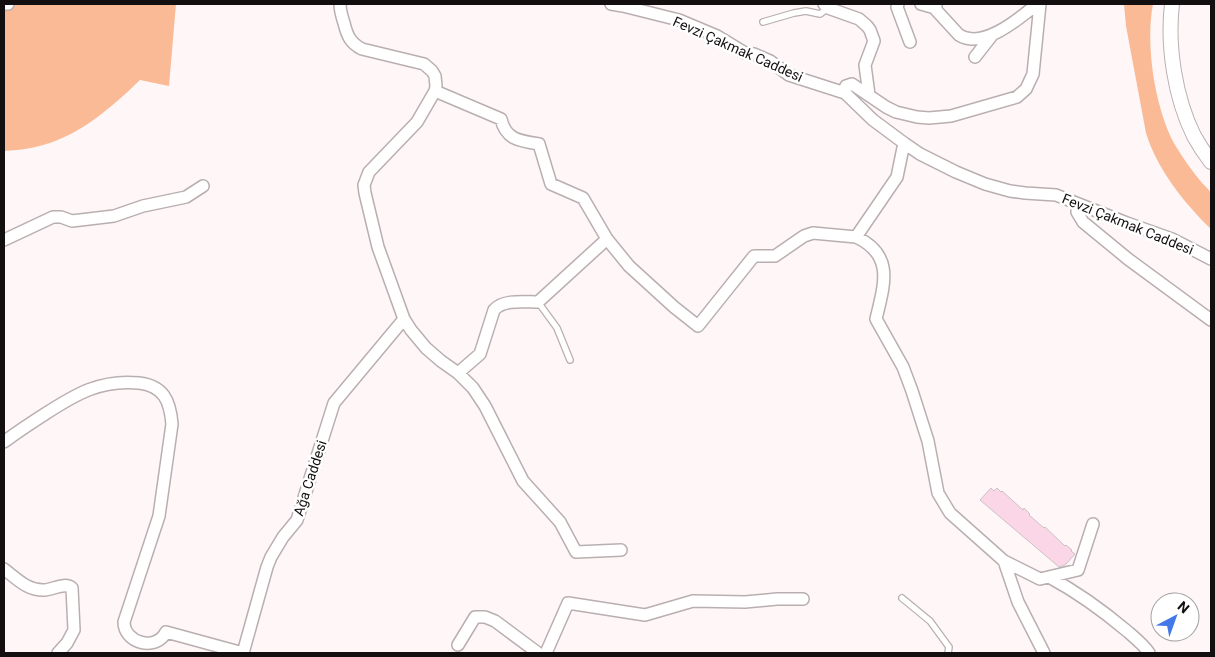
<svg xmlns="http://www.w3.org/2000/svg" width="1215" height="657" font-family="Roboto,sans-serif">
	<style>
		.green { fill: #faba95 }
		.building { fill: #fbd6e7; stroke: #cbc1c6 }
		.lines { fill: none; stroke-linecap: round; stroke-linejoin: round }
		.service-casing { stroke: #baafb0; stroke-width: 8 }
		.minor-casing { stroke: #baafb0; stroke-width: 14 }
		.tertiary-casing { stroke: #baafb0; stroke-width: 16 }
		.service { stroke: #fff; stroke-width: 5.5 }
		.minor { stroke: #fff; stroke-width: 11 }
		.tertiary { stroke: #fff; stroke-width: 14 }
		.labels { text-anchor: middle; stroke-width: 5; stroke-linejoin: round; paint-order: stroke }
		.street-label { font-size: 14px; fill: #130f10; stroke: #fff }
	</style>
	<rect width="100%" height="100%" fill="#fef6f7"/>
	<path class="green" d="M 4,4 L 176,4 L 169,86 L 140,80 C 112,107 80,135 43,145 C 30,149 17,150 4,151 Z
		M 1124,4 L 1153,4 C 1145,45 1155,109 1175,145 C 1183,158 1192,171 1202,183 C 1205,186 1210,190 1211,194 C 1213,201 1211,221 1211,229 C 1184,203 1157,169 1146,133 L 1126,26 Z"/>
	<path class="building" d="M 991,488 L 994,491 L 997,488 L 1001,492 L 1002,491 L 1023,510 L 1024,508 L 1030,514 L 1029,515 L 1044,528 L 1045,527 L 1065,546 L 1066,545 L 1072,550 L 1071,551 L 1075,554 L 1065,565 L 1059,567 L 980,500 Z"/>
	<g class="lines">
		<defs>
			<path id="service" d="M 763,22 L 794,13 L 806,11 L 820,14 L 828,8
				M 538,302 L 557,328 L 570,360
				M 902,598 L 930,621 L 949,647 L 948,653"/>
			<path id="minor" d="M 4,4 L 8,4
				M 340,4 C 340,11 342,17 344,23 C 347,35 350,43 362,49 L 424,64 L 432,71 L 435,76 L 436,86 L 435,91 L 417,122 L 369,172 L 364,185 L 365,193 L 378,247 L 404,319 L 411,330 L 426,348 L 441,361 L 458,373 L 473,388 L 485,406 L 523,481 L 560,522 L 576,552 L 621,550
				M 611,4 L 623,6 L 679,20 L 717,36 L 745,53 L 754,54 L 770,61 L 789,75 L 845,93 L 873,120 L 904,143 L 920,154 L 956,172 L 985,184 L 1010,191 L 1025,193 L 1056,195 L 1127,223 L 1172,239 L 1211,259
				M 824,4 L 828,8 L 859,19 L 867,26 L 870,30 L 874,41 L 865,65 L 869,95
				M 898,4 L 897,7 L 910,42
				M 921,4 L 935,8
				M 936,4 L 936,10 L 959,35 C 983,50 1020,18 1037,4
				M 975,57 L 993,34
				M 435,91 L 501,119 C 506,140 520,141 539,144 L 551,184 L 583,198 L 607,239
				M 845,93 L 845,88 L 846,86 L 852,84 L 886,107 L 896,112 L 917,117 L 929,118 L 951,116 L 1017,97 L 1026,89 L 1033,74 L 1040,4
				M 1078,204 L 1077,212 L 1083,222 L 1128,259 L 1211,320
				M 856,237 C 895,255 884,285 876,319 L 903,367 L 912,391 L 928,441 L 938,493 L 950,513 L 1004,561 L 1018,602 L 1044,653
				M 4,240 L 53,217 L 61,217 L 72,221 L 114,216 L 143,206 L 186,197 L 203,186
				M 458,373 L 480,354 L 494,310 C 503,299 525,302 538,302 L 607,239 L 629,266 L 674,307 L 698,326 L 754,256 L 775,256 L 804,236 L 813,233 L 856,237 L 897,177 L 904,143
				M 4,442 C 17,432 31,423 45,414 C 76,394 101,379 139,383 C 164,386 170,401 172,424 L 159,516 L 124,622 C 124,643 156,652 166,632 L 243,653
				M 1004,561 L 1040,579 L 1078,570 L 1093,524
				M 4,569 C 17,579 28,591 45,590 C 54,589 65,582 72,588 L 74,630 L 67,643 L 58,653
				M 1049,577 C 1077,592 1102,610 1127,631 C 1134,637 1144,645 1149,653
				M 458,645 L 475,617 L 485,617 L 495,621 L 538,653
				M 243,653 L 267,567 L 271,557 L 283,537 L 297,520 L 334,403 L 404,319
				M 546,653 L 568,603 L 645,615 L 693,601 L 745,602 L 777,599 L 803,599"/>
			<path id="tertiary" d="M 1172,4 C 1167,46 1175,98 1194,136 C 1199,145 1205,154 1211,162"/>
		</defs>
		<use href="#service" class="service-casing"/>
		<use href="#minor" class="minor-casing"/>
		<use href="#tertiary" class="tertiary-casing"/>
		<use href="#service" class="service"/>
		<use href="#minor" class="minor"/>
		<use href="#tertiary" class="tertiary"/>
	</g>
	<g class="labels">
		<g class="street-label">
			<text transform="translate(738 49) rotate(24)" y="5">Fevzi Çakmak Caddesi</text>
			<text transform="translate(1128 224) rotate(22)" y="5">Fevzi Çakmak Caddesi</text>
			<text transform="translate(310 478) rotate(-72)" y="5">Ağa Caddesi</text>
		</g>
	</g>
	<rect width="1215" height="657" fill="none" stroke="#130f10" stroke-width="10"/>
	<g transform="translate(1175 617) rotate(41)"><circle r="24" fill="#ffffff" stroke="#a19f9f"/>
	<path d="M0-4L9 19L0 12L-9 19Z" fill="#4378e9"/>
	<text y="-8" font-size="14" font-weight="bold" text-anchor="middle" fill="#130f10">N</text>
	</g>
</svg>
